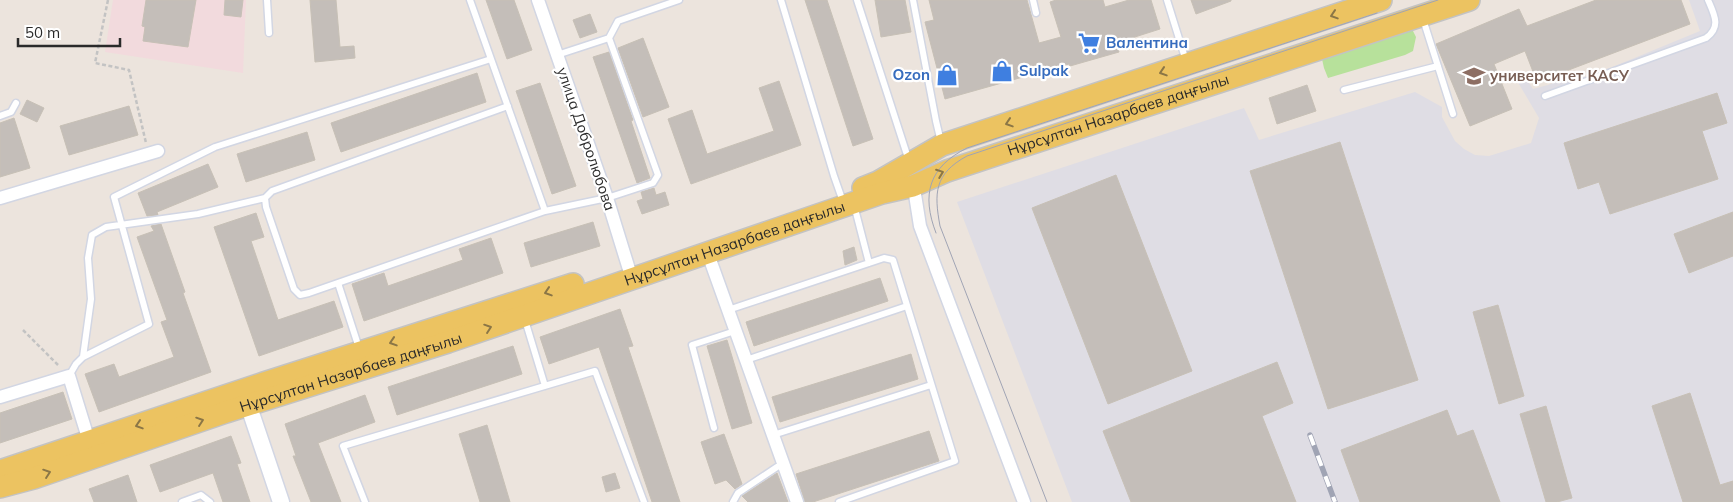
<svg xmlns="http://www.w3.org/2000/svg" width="1733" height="502" font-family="Mulish,sans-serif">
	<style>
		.industrial { fill: #dfdde4 }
		.medical { fill: #f2dadd }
		.green { fill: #b7e19b }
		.building { fill: #c4beb9; stroke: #c7c0b6 }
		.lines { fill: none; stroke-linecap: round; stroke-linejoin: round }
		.service-casing { stroke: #d2d6e3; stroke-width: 9 }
		.minor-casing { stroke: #d2d6e3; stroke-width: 15 }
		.tertiary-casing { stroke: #d2d6e3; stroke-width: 19 }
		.primary-casing { stroke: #c3c3c3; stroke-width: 24 }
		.path { stroke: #c3c3c3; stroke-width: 2.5; stroke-dasharray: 4 2.5; stroke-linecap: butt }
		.service { stroke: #fff; stroke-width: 6 }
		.minor { stroke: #fff; stroke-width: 12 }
		.tertiary { stroke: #fff; stroke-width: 16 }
		.primary { stroke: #ecc361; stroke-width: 21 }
		.tram { stroke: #a0a4b4; stroke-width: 1 }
		.rail-casing { stroke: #a0a4b4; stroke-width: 5.5 }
		.rail { stroke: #fff; stroke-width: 4; stroke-dasharray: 11; stroke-linecap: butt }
		.oneway { stroke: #8b7646 }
		.labels { text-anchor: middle; stroke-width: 4.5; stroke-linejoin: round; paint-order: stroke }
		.shop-label { font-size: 15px; font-weight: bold; fill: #366cbe; stroke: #fff; text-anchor: start }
		.education-label { font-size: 15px; font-weight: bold; fill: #785e54; stroke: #fff; text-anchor: start }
		.street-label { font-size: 15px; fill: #2a2a2a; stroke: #fff }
	</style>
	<rect width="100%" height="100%" fill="#ece4dd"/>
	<path class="industrial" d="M1689,0H1733V502H1072L957,202L1244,108L1259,140L1415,92L1442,107V117L1455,141L1464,149L1475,155L1489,156L1531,143L1539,118L1516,79L1525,77L1533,89L1548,85L1578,73L1581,80L1700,31Z"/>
	<path class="medical" d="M113,0H246L243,73L105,52Z"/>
	<path class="green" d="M1412,29L1416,37L1413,51L1405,55L1328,78L1324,68L1322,59Z"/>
	<path class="building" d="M146,0H196L188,47L143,41L145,27L142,26Z
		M225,0H243L241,17L224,15Z
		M310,0H336L340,47L354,46L355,58L315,62Z
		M486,0H514L532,50L507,59Z
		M805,0H827L873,139L853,146Z
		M875,0H905L911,32L881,37Z
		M929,0H1027L1039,43L1061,37L1050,2L1056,0H1103L1105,7L1129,0H1151L1160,29L1116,43L1119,52L1070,66L1069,64L945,99L925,22L934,20Z
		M1191,0H1231V1L1196,14Z
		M1596,0H1681L1690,24L1537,82L1525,51L1494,64L1512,109L1470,126L1436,44L1519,9L1527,26Z
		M590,14L597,32L580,38L573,20Z
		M643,38L669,107L643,117L618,48Z
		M609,52L633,120L631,121L650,178L637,183L593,57Z
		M477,73L486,102L341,152L331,123Z
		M779,81L801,145L691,184L668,119L692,110L707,154L774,131L759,88Z
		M540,83L576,186L552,194L516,91Z
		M1307,85L1316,111L1277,124L1269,98Z
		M1717,93L1727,123L1702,131L1718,179L1610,214L1599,182L1578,189L1564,143Z
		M27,100L44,108L37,122L20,114Z
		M129,106L138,135L69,155L60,126Z
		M14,118L30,168L0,177V123Z
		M307,132L315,160L246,182L237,154Z
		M1340,142L1418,380L1328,409L1250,171Z
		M208,164L218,187L157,212L158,215L147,216L138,193Z
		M1116,175L1192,371L1108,404L1032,208Z
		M654,188L656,195L665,192L669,205L642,214L637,201L643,199L641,192Z
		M1733,212V256L1689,273L1674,234Z
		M256,213L264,237L251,241L278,320L334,301L343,327L259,356L214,227Z
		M593,222L600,246L531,267L524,243Z
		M161,224L185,292L183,293L211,372L99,412L85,374L114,364L119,377L174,357L161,322L167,320L137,237L154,231L151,226Z
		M491,238L503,273L364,321L352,284L384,273L388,286L463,260L459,249Z
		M854,247L857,260L845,265L843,251Z
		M880,278L888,301L754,346L746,322Z
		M1498,305L1524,396L1499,404L1473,312Z
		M620,309L633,346L628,347L680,502H652L599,347L549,364L540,337Z
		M727,340L752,423L732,429L707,346Z
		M513,346L522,374L397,415L388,387Z
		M911,354L918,379L780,422L772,397Z
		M1277,362L1293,403L1262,416L1296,502H1131L1103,431Z
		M63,392L72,419L0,443V413Z
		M1690,393L1720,485L1733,481V502H1683L1652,406Z
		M365,395L375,422L318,443L341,502H311L293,456H296L285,424Z
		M1546,406L1572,498L1557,502H1546L1520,414Z
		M1447,410L1457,436L1473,430L1500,502H1360L1341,450Z
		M487,425L510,502H480L459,434Z
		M929,431L939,461L813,502H805L796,474Z
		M724,434L742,484L735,489L726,480L715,484L701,442Z
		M231,436L241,463L237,464L250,502H223L213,473L160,492L150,465Z
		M615,473L620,488L606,492L602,477Z
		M777,473L788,502H748L742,496Z
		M128,475L137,502H94L89,489Z"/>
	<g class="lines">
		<g class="service-casing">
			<path id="service" d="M267,0L269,33
				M470,0L545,211L607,198L653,183L658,175L609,38L618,21L679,0
				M781,0L834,176L841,196
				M857,0L909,161
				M913,0L936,121L941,142
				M1033,0L1036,13
				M1167,0L1186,61
				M1423,19L1453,114
				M557,55L609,38
				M1344,90L1438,66
				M1545,96L1706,38C1721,27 1715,16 1708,0
				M508,106L272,191L265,198L266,207L294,289L300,295L309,293L545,211
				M0,116L11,112L16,103
				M854,205L869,263
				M338,283L359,348
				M728,310L884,258L893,260L955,461L839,502
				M525,320L545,386
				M83,357L91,299L88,258L92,235L106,227L198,214L265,198
				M746,360L907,306
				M69,376L76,364L83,357L149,324L114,197L215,147L491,59
				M714,428L692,345L735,331
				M773,435L931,385
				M182,502L201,495L210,502
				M365,502L343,446L595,371L644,502
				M733,502L738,493L777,467"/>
		</g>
		<g class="minor-casing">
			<path id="minor" d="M538,0L607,198L632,279
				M913,182L920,226L1024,502
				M0,198L158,151
				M708,254L797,502
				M0,397L69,376L89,441"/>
		</g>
		<g class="tertiary-casing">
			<path id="tertiary" d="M245,395L281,502"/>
		</g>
		<g class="primary-casing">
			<g id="primary">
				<path d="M863,188L878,182L942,145L1381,0"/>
				<path d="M0,471L264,383L573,284"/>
				<path id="s1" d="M0,487L34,478L226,412L448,342L882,193L913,186L947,171L1469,0"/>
			</g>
		</g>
		<path class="path" d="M108,0L95,63L129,70L146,143
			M23,330L59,366"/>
		<use href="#service" class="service"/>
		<use href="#minor" class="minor"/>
		<use href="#tertiary" class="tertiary"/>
		<use href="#primary" class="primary"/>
		<path class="tram" d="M936,233C921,194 929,167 967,148L1377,13
			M1047,502L940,226C934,193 934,174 967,156L1438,0"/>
		<g class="rail-casing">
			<path id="rail" d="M1310,435L1335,502"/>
		</g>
		<use href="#rail" class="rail"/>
	</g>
	<defs><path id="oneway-chevron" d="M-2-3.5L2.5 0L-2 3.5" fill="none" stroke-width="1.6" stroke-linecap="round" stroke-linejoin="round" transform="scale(1.25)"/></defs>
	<g class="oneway">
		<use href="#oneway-chevron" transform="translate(1334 15) rotate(162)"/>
		<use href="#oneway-chevron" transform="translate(1163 72) rotate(162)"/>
		<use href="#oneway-chevron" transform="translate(1009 123) rotate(162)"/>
		<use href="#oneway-chevron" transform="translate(940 173) rotate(-21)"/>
		<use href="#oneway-chevron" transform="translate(548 292) rotate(162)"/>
		<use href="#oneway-chevron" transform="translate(488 328) rotate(-19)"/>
		<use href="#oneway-chevron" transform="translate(393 342) rotate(162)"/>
		<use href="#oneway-chevron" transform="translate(200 421) rotate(-19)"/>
		<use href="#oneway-chevron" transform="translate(139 425) rotate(162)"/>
		<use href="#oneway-chevron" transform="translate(47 473) rotate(-19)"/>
	</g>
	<defs>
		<g id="supermarket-bare" transform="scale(1.725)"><path d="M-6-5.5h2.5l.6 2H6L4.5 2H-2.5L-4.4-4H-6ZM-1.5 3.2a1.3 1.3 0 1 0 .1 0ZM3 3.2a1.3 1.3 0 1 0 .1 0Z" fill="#3f7fe0" stroke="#fff" stroke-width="2.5" paint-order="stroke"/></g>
		<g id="shop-bare" transform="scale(1.725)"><path d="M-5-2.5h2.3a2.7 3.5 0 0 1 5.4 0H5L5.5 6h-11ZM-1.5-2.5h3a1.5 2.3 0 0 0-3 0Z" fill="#3f7fe0" stroke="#fff" stroke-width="2.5" paint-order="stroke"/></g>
		<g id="university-bare" transform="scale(1.725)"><path d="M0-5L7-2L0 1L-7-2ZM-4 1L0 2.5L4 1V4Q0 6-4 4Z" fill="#8d6e63" stroke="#fff" stroke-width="2.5" paint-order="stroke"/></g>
	</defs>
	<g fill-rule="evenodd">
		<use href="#supermarket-bare" x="1089" y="43"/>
		<use href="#shop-bare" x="1002" y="71"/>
		<use href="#shop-bare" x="947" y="75"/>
		<use href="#university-bare" x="1474" y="76"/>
	</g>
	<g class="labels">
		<g class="shop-label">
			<text x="1106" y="48">Валентина</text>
			<text x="1019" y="76">Sulpak</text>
			<text x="930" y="80" text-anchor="end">Ozon</text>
		</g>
		<g class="education-label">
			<text x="1490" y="81">университет КАСУ</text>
		</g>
		<g class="street-label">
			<text dy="5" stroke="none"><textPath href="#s1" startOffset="1179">Нұрсұлтан Назарбаев даңғылы</textPath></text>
			<text transform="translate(586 139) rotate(71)" y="5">улица Добролюбова</text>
			<text dy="5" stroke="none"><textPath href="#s1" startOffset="774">Нұрсұлтан Назарбаев даңғылы</textPath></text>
			<text dy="5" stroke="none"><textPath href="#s1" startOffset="369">Нұрсұлтан Назарбаев даңғылы</textPath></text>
		</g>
	</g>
	<path d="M18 38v8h102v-8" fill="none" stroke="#2a2a2a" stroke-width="2.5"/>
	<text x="25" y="38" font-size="15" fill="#2a2a2a" stroke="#ffffff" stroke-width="4" paint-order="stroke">50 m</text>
</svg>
